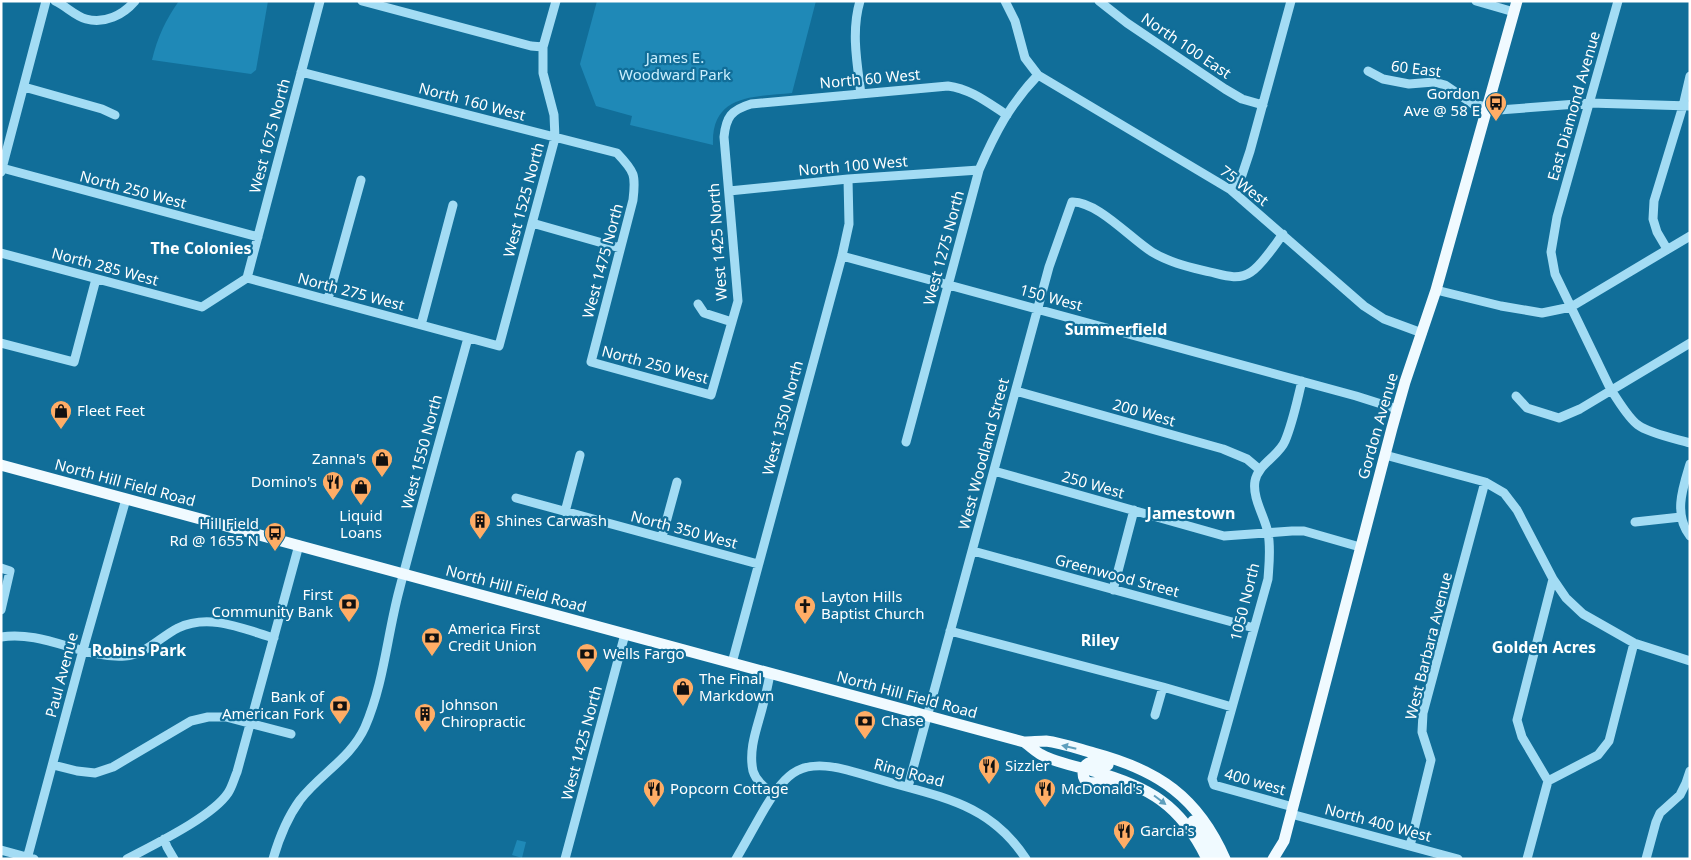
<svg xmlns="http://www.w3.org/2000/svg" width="1691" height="860" font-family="'Noto Sans',sans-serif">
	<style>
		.green { fill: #1f89b7 }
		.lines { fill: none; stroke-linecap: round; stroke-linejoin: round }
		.minor { stroke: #a3dcf4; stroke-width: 9 }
		.major { stroke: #f0faff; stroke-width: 11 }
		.oneway { fill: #5f9fbd }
		.labels { text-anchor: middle; stroke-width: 4.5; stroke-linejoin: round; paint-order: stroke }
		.street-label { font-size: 15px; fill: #fff; stroke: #116e99 }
		.park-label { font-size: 15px; fill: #cbeffe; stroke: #116e99 }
		.poi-label { font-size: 15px; fill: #fff; stroke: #116e99; text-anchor: start }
		.neighbourhood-label { font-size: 16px; font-weight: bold; fill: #fff; stroke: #116e99 }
	</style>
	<rect width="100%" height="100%" fill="#116e99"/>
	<path class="green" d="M179,1H268L256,70L251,74L152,60C157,38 166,19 179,1Z
		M597,1H816L792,93C754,97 711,94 713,145L630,125L632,116L596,106L580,64Z
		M517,840L526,842L522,858L512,855Z"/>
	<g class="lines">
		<path class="minor" d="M55,1C66,6 75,16 86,19C105,24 123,15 135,1
			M362,1L531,46L543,47
			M860,1C851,31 857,63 861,94
			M1005,1L1015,21L1025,58L1038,75L1231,190L1364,306L1384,319L1422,333
			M1099,1L1127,23L1225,89L1242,99L1263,105
			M1476,1L1514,12
			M1618,1L1557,217L1551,252L1555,274L1611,390C1618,400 1628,418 1638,425C1648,433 1676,439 1690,443
			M1368,71L1383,79L1409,84L1434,82L1445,85L1473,104L1499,110L1590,103L1690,106
			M301,72L617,153C635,172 636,175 633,200L591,362L711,395L738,301L724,137C726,117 731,110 751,104L948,86C971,89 988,103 1007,115
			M24,87L102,109L115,115
			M2,168L258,237
			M1,172L46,1
			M1231,190L1242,175L1250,151L1291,1
			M729,191L848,179L979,170
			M532,223L620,248
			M1667,249L1657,232L1653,219L1654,201L1683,106L1690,76
			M1,253L202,307L247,278L499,346L555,138L554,115L543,73V47L556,1
			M842,256L1356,396L1397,409
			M247,278L320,1
			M1436,290L1501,306L1542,313L1571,307L1690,236
			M328,299L361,180
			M698,304L704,313L732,322
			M421,325L453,205
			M1,343L74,362L96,279
			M1016,391L1223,449L1247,459L1260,470
			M1516,396L1527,408L1559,418L1580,409L1690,343
			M906,442L979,170C995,133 1010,104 1038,75
			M1385,455L1485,482L1504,493L1517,510L1553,579L1566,598L1583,614L1634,643L1690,661
			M1690,464C1683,487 1673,514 1690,536
			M994,471L1224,536L1292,531H1304L1360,547
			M516,498L758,564
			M565,512L580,455
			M1635,522L1681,517
			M662,537L677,482
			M973,551L1254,628
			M1,568L10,571L1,610
			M1113,590L1134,510
			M950,631L1163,687L1232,707
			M1,637C44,630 83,659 125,656C145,655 160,637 178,628C210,613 243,629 274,638
			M732,663L842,256L849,224L848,179
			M770,674C768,684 766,695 763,705C758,726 748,748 753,771C756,781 765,788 773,794
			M1155,715L1163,687
			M53,765L77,771L95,773L113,767L191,721L208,717H226L291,734
			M1548,781L1522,737L1517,720L1553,579
			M908,787L1049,267L1072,202C1097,201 1131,239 1152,252C1170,263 1190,267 1210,272C1223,275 1238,281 1251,272C1262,265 1274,246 1283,234
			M1293,807L1214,785L1212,779L1268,579C1269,564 1271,549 1268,533C1265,517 1252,498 1255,481C1258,464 1279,456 1285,441C1293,422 1297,401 1302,381
			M1291,814L1458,859
			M164,839L167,847L174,859
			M1410,846L1431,760L1422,732L1423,713L1485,482
			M1,850L34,859
			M27,859L85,643L126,499
			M127,859C153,845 212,817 228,793C232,787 234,779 237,772L299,545
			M273,859C279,838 287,818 300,800C320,774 351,758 365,727C384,683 387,636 399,591C421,506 445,422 468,338
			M565,859L625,634
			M736,859C746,842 755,825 765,808C787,771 802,758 847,770C866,775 884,781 903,786C955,800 995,811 1026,859
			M1527,859L1548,781L1598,755L1609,741L1634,643
			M1646,859L1656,822L1660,813L1680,795L1686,783L1690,771"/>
		<path class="major" d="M1,465L1024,742C1031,742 1039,741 1046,741C1062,743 1079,749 1094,753C1158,770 1198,797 1225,859
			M1024,742C1030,746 1036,752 1042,755C1054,762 1079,767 1093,771C1148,786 1181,805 1207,859
			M1108,765C1098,762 1089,758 1083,769C1081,793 1104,778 1115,779
			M1193,821L1204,837L1216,859
			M1273,859L1284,841L1392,428L1405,382L1436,290L1517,1"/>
	</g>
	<defs><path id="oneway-solid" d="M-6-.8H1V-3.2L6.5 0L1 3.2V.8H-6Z" transform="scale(1.25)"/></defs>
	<g class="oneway">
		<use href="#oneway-solid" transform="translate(1069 747) rotate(-167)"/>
		<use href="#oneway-solid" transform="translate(1160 800) rotate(37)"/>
	</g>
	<defs>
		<g id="bus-pin" transform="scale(1.125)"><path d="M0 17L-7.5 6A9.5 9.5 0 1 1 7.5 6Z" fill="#ffad66" stroke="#116e99"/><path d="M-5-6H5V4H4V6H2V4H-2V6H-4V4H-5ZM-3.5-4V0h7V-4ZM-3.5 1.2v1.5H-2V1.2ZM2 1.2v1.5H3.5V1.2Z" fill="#111"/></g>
		<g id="shop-pin" transform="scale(1.125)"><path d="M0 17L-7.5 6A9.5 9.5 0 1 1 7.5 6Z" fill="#ffad66" stroke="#116e99"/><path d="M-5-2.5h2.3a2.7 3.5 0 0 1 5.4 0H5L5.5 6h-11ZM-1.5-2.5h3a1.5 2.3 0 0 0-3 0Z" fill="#111"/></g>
		<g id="restaurant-pin" transform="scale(1.125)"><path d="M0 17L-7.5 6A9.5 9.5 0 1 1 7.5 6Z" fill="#ffad66" stroke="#116e99"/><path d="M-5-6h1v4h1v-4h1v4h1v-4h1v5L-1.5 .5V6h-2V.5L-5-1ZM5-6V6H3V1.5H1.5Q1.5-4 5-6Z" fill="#111"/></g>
		<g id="building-pin" transform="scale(1.125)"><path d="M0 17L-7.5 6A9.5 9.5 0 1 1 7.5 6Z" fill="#ffad66" stroke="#116e99"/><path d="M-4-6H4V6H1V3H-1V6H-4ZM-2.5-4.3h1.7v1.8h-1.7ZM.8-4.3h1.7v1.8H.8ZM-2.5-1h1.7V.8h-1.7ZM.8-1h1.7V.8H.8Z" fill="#111"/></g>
		<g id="bank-pin" transform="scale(1.125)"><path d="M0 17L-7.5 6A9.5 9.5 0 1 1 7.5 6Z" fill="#ffad66" stroke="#116e99"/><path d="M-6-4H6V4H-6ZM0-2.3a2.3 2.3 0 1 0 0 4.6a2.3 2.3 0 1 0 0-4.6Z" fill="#111"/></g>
		<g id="church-pin" transform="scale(1.125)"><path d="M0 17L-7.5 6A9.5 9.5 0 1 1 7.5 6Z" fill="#ffad66" stroke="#116e99"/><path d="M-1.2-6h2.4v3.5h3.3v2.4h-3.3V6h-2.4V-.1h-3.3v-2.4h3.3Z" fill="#111"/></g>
	</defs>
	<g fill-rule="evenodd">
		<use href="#bus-pin" x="1496" y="103"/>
		<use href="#shop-pin" x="61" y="411"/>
		<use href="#shop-pin" x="382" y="459"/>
		<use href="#restaurant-pin" x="333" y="482"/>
		<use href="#shop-pin" x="361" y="487"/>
		<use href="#building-pin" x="480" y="521"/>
		<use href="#bus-pin" x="275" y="533"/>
		<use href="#bank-pin" x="349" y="604"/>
		<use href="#church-pin" x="805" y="606"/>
		<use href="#bank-pin" x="432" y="638"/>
		<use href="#bank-pin" x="587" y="654"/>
		<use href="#shop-pin" x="683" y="688"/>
		<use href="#bank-pin" x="340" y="706"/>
		<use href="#building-pin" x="425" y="714"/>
		<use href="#bank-pin" x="865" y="721"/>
		<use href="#restaurant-pin" x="989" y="766"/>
		<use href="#restaurant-pin" x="654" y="789"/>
		<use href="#restaurant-pin" x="1045" y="789"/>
		<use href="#restaurant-pin" x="1124" y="831"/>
	</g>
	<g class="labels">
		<g class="street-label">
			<text transform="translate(1186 46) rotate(34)" y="5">North 100 East</text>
			<text transform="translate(1416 69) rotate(7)" y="5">60 East</text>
			<text transform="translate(870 79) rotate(-5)" y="5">North 60 West</text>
			<text transform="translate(472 102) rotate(15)" y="5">North 160 West</text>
			<text transform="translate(1574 106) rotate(-74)" y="5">East Diamond Avenue</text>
			<text transform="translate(270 136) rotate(-75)" y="5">West 1675 North</text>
			<text transform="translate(853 166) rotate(-5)" y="5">North 100 West</text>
			<text transform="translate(1244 186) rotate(37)" y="5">75 West</text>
			<text transform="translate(133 190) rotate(15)" y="5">North 250 West</text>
			<text transform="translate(524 200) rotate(-75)" y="5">West 1525 North</text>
			<text transform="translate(718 242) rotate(-94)" y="5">West 1425 North</text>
			<text transform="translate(944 248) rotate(-75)" y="5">West 1275 North</text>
			<text transform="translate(603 261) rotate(-75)" y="5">West 1475 North</text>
			<text transform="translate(105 267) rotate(15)" y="5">North 285 West</text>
			<text transform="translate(351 292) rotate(15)" y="5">North 275 West</text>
			<text transform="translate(1051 298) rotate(15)" y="5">150 West</text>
			<text transform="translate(655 365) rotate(15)" y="5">North 250 West</text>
			<text transform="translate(1144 413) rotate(16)" y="5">200 West</text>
			<text transform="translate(783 418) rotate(-75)" y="5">West 1350 North</text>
			<text transform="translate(1378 426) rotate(-74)" y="5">Gordon Avenue</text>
			<text transform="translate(422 452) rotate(-75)" y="5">West 1550 North</text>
			<text transform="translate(984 454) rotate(-75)" y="5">West Woodland Street</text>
			<text transform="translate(125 483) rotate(15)" y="5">North Hill Field Road</text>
			<text transform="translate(1093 485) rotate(16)" y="5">250 West</text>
			<text transform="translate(684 530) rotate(15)" y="5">North 350 West</text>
			<text transform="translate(1117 576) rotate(15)" y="5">Greenwood Street</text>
			<text transform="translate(516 589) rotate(15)" y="5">North Hill Field Road</text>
			<text transform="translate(1245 602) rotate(-76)" y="5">1050 North</text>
			<text transform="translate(1429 646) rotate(-76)" y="5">West Barbara Avenue</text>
			<text transform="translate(62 675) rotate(-75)" y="5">Paul Avenue</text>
			<text transform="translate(907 695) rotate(15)" y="5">North Hill Field Road</text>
			<text transform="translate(582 743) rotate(-75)" y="5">West 1425 North</text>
			<text transform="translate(909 773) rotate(15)" y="5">Ring Road</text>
			<text transform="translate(1255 782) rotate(16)" y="5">400 west</text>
			<text transform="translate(1378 823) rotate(15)" y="5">North 400 West</text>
		</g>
		<g class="park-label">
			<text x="675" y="63">James E.<tspan x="675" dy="17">Woodward Park</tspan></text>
		</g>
		<g class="poi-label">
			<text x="1480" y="99" text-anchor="end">Gordon<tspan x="1480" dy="17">Ave @ 58 E</tspan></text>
			<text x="77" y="416">Fleet Feet</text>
			<text x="366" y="464" text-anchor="end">Zanna's</text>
			<text x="317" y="487" text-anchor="end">Domino's</text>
			<text x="361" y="521" text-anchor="middle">Liquid<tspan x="361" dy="17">Loans</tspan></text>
			<text x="496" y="526">Shines Carwash</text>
			<text x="259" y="529" text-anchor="end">Hill Field<tspan x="259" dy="17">Rd @ 1655 N</tspan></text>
			<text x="333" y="600" text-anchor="end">First<tspan x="333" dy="17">Community Bank</tspan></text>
			<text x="821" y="602">Layton Hills<tspan x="821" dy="17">Baptist Church</tspan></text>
			<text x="448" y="634">America First<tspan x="448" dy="17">Credit Union</tspan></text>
			<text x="603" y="659">Wells Fargo</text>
			<text x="699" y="684">The Final<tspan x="699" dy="17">Markdown</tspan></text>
			<text x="324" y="702" text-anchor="end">Bank of<tspan x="324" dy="17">American Fork</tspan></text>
			<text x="441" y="710">Johnson<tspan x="441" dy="17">Chiropractic</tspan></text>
			<text x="881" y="726">Chase</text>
			<text x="1005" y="771">Sizzler</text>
			<text x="670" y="794">Popcorn Cottage</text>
			<text x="1061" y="794">McDonald's</text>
			<text x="1140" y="836">Garcia's</text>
		</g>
		<g class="neighbourhood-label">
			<text x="201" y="254">The Colonies</text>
			<text x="1116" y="335">Summerfield</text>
			<text x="1191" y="519">Jamestown</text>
			<text x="1100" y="646">Riley</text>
			<text x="1544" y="653">Golden Acres</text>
			<text x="139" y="656">Robins Park</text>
		</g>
	</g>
	<rect width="1691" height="860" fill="none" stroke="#ffffff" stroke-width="5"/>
</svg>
